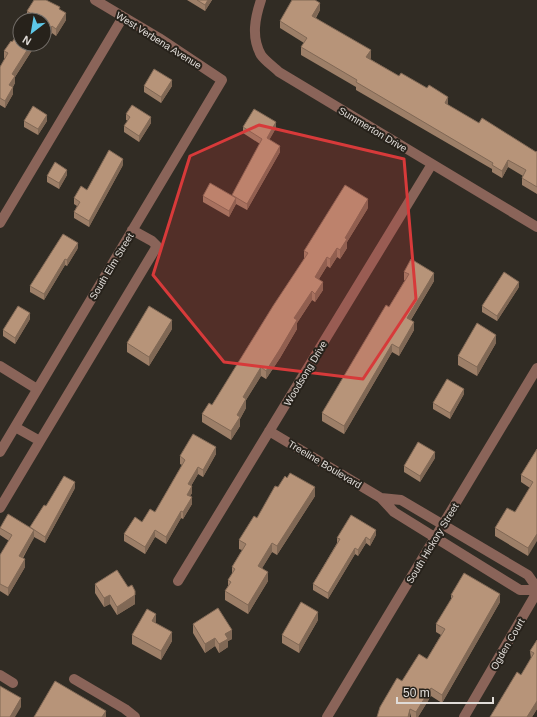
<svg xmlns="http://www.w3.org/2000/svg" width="537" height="717" font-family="Helvetica,sans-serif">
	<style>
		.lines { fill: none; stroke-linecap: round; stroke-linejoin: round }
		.minor { stroke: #8a6459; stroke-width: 10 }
		.wall { fill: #9d7f68 }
		.shaded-wall { fill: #806855 }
		.building { fill: #b79479; stroke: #806855 }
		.marked { fill: #d73a3a; fill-opacity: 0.2; stroke: #d73a3a; stroke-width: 3; stroke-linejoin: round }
		.labels { text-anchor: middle; stroke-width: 4; stroke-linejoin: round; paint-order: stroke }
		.street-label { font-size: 10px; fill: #e0dcd8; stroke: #27221b }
	</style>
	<rect width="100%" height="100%" fill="#312c24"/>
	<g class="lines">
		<path class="minor" d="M261,0C255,18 251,37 261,55C265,61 274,67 279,72L537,227
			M0,223L123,17
			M0,366L37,389
			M15,427L40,441L157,246L152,241L132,230
			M269,431L381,498
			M0,452L222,80L159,38L95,0
			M0,508L40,441
			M178,581L432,164
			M537,588L528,575L401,500L381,498L394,512L520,590H537
			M0,675L13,683
			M74,679L125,709L135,717
			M327,717L537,368
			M464,717L537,592"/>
	</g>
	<path class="wall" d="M187,0H212L205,11Z
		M60,10L66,20L56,36L52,33L50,36L44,33V20H30L27,18V11Z
		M320,10L316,18L371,58L370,59L399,76L448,104V105L479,123L536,152L537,151V194L522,185V178L523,176L508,167L502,178L492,172V169L356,90V87L301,55V47L304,43L280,28V21Z
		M12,42L20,44H36L15,77V83L13,87V94L5,108L0,105V67L5,58H4V51Z
		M144,86H172L161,103L144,92Z
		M126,114L151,123L139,142L124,132V126L128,121L126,120Z
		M24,121H47L38,135L24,127Z
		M243,127L276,128L269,140L280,152L247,210L236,204L229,217L203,202V196H232L260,144L243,133Z
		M123,165L89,227L74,218V212L77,206L74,204V198L87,190Z
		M67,175L59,189L47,182V176Z
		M368,208L347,242V248L340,259L337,257L330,268L327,266L319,279L323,290L315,302L312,300L297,323V329L280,358L266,379L261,376L246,400V408L240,419V426L231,440L202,422V414L212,405L304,259V251Z
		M78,248L67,266L65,265L44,300L30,292V286Z
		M404,272L434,281L411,320L414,330L399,356L392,352L344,434L322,421V413L389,307L405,280H404Z
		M519,287L497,321L482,312V306Z
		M30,319L15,344L3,336V330Z
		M172,329L149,366L127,352V343Z
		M496,343L477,376L458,365V356Z
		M464,394L450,419L433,409V403Z
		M537,449L528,556L495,536V528L515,512L530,488L521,482V475Z
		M216,454L203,477L198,474L191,486L192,493L190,496L192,504L183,519L181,518L166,544L155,537L145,554L124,541V534L142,522L155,512L182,465L180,464V456Z
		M435,458L420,482L404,472V466Z
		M278,487L315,496L277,555L272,552L262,568L268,581L248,614L225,600V591L228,586V580L232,574V567L242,550L239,549V540L257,518Z
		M75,488L45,543L34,537L23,558L25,567L8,596L0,591V555L9,541L0,535V527H30L46,506Z
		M376,535L370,546L366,543L358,556L355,554L328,599L313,590V584L337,543V538Z
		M95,584L135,604L117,615L110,604L104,607L95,593Z
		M451,595L500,602L442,703L431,696L418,717H411L402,681L427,659L441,635L436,632V624L451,600Z
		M318,620L299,653L282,643V635Z
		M155,623L172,641L161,660L132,644V635Z
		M193,624L232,639L228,641V647L219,653L215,646L205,653L193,633Z
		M537,640V709L532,717L521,675L531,659L530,651Z"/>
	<path class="shaded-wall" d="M208,0H212L205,11V5Z
		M320,3V10L312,23V16Z
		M66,13V20L56,36V29Z
		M52,26V33L50,36V29Z
		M31,44H36L15,77V83L9,92V85L12,74Z
		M371,50V58L366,65V57Z
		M172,80V86L161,103V97Z
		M13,87V94L5,108V101Z
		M448,97V104L445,110V103Z
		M47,115V121L38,135V129Z
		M151,117V123L139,142V136Z
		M276,122V128L267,144V138Z
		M280,146V152L247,210V204Z
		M123,159V165L89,227V221Z
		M508,160V167L502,178V171Z
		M67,170V175L59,189V183Z
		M236,198V204L229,217V211Z
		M368,199V208L347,242V248L340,259V250L345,238Z
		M78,243V248L67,266V260Z
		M337,248V257L330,268V259Z
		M327,257V266L315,285V277Z
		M65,259V265L44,300V294Z
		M434,273V281L407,326V318Z
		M323,282V290L315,302V294Z
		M519,282V287L497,321V316Z
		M312,291V300L297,323V329L280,358L266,379V371L294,318Z
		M30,313V319L15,344V338Z
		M172,320V329L149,366V357Z
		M414,322V330L399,356V348Z
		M496,335V343L477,376V367Z
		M392,344V352L344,434V426Z
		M261,367V376L246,400V408L240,419V426L231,440V431L243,397Z
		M464,389V394L450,419V413Z
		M216,447V454L203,477V470Z
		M435,452V458L420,482V476Z
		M198,467V474L188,491V484Z
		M75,482V488L45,543V537Z
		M192,486V493L187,502V495Z
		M315,487V496L277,555V546Z
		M192,497V504L183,519V512Z
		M181,511V518L166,544V537Z
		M34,530V538L19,563V556Z
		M155,530V537L145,554V547Z
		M376,530V535L370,546V540Z
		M537,534V541L528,556V548Z
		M366,537V543L358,556V550Z
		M272,543V552L258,575V566Z
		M355,548V554L328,599V593Z
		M25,559V567L8,596V588Z
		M268,572V581L248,614V605Z
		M500,594V602L442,703V695Z
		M110,595V604L104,607V598Z
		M135,595V604L117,615V607Z
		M318,612V620L299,653V645Z
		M156,614V622L152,629V621Z
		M232,630V639L228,641V647L219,653V644L225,634Z
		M172,632V641L161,660V651Z
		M215,638V646L205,653V644Z
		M431,688V696L418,717H416V712Z
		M21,698V707L15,717H10Z
		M537,701V709L532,717H527Z
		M410,709V717H408Z
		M106,711V717H102Z"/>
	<path class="building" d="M34,0H46L60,7L59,9L66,13L56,29L52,26L50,29L44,26V20H30L33,15L27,11Z
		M197,0H208L205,5Z
		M292,0H315L320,3L312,16L371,50L366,57L399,76L401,73L427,88L429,85L448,97L445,103L479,123L482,118L536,152L537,151V187L522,178L526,170L508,160L502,171L492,165L493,163L356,82L357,80L301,47L307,38L280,21Z
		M20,31V44H31L12,74L15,76L9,85L13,87L5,101L0,98V67L8,53L4,51L11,41L12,42Z
		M154,69L172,80L161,97L144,86Z
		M132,105L151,117L139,136L124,126L130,117L126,114Z
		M33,106L47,115L38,129L24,121Z
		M254,109L276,122L267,138L280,146L247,204L232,195L262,139L243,127Z
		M109,150L123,159L89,221L74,212L80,202L74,198L81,186L87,190Z
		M55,162L67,170L59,183L47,176Z
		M210,183L236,198L229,211L203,196Z
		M345,185L368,199L345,238L347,239L340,250L337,248L330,259L327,257L315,277L323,282L315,294L312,291L294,318L297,320L280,349L266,371L261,367L243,397L246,399L237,415L240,417L231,431L202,414L209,403L212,405L273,306L308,253L304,251Z
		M63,234L78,243L67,260L65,259L44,294L30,286Z
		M411,259L434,273L407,318L414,322L399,348L392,344L344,426L322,413L386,305L389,307L409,274L404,272Z
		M504,272L519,282L497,316L482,306Z
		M18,306L30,313L15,338L3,330Z
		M149,306L172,320L149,357L127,343Z
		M477,323L496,335L477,367L458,356Z
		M447,379L464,389L450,413L433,403Z
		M193,434L216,447L203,470L198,467L188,484L192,486L187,495L192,497L183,512L181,511L166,537L155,530L145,547L124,534L135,517L142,522L150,509L155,512L185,460L180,456Z
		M418,442L435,452L420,476L404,466Z
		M537,449V534L528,548L495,528L507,508L515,512L533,482L521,475Z
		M290,473L315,487L277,546L272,543L258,566L268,572L248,605L225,591L231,582L228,580L235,569L232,567L246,544L239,540L254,516L257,518L275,486L278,487L285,476L287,478Z
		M64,476L75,482L45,537L30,527L44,505L46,506Z
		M8,514L34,530L19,556L25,559L8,588L0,584V555L12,535L0,528Z
		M351,515L376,530L370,540L366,537L358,550L355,548L328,593L313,584L340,539L337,538Z
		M117,570L128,587L132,585L135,591V595L117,607L110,595L104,598L95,584Z
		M464,573L500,594L442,695L431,688L416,712L410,709L408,717H377L380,707L397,678L402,681L419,654L427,659L445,629L436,624L453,596L451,595Z
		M301,602L318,612L299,645L282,635Z
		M218,608L232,630L225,634L228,639L219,644L215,638L205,644L193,624Z
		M147,609L156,614L152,621L172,632L161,651L132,635Z
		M537,640V701L527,717H490L517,672L521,675L534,653L530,651Z
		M55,681L106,711L102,717H34Z
		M0,686L21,698L10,717H0Z"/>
	<path class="marked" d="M259,125L404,159L416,299L363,379L224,362L153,275L190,156Z"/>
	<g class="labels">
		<g class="street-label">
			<text transform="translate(159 40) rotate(32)" y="4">West Verbena Avenue</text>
			<text transform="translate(373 129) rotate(31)" y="4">Summerton Drive</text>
			<text transform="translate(111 266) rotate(-59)" y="4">South Elm Street</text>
			<text transform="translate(305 373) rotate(-59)" y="4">Woodsong Drive</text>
			<text transform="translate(325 464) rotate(31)" y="4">Treeline Boulevard</text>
			<text transform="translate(432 543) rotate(-59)" y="4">South Hickory Street</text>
			<text transform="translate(507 644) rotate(-60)" y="4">Ogden Court</text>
		</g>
	</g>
	<g transform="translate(32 32) rotate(211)"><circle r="19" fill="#27221b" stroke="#716c67"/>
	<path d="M0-3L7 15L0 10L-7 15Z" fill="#5dc7e8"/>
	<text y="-6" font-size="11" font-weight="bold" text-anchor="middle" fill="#e0dcd8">N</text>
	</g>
	<path d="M397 697v6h96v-6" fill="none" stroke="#e0dcd8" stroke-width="2"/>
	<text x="403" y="697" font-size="12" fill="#e0dcd8" stroke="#27221b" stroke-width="3" paint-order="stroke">50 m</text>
</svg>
